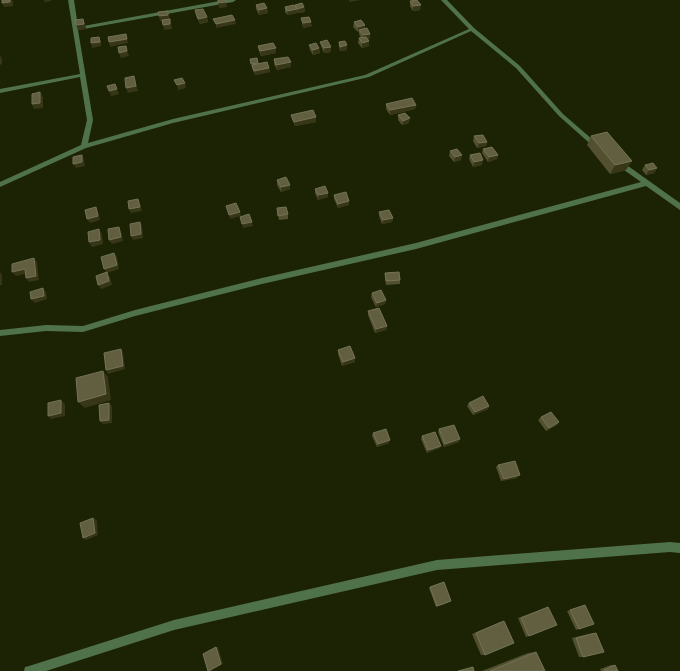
<svg xmlns="http://www.w3.org/2000/svg" width="680" height="671" font-family="'Source Serif 4',serif">
	<style>
		.lines { fill: none; stroke-linecap: round; stroke-linejoin: round }
		.street { fill: #50724b; fill-rule: evenodd }
		.wall { fill: #535030 }
		.shaded-wall { fill: #373718 }
		.building { fill: #615f40; stroke: #747356 }
	</style>
	<rect width="100%" height="100%" fill="#1c2305"/>
	<g class="lines">
		<path class="street" d="M68,0H74L78,27L225,0H236L233,2L78,30L93,120L88,143L173,119L365,75L469,29L441,0H447L474,28L520,66L563,114L600,146L597,148H595L559,116L516,68L471,31L369,77L173,123L86,148L0,187V182L81,145L87,120L80,77L0,93V89L80,74Z
			M617,161H621L680,203V210L646,186L416,249L262,284L135,316L83,332L46,331L0,336V330L46,325L83,326L135,310L262,278L416,243L641,182L617,165Z
			M670,542L680,543V553L670,552L437,570L174,630L46,671H24L25,667L29,666L174,620L437,560Z"/>
	</g>
	<path class="wall" d="M410,1L420,10L413,11L410,6Z
		M256,5L267,8L268,13L259,15L256,9Z
		M295,5L304,7L305,12L298,13L297,12V13L288,15L285,12V7H295Z
		M195,10L207,17L208,22L200,24L196,15Z
		M301,18L312,26L303,28Z
		M354,22L365,29L370,34V39H368L369,46L362,48L358,43L359,38H361L359,34V31L358,32L353,27Z
		M320,42L331,47V52L324,53L321,46Z
		M339,42L347,50L340,51L339,47Z
		M309,45L319,48L320,53L313,55L310,50Z
		M258,46L276,53L261,56L259,51Z
		M250,59L259,64L269,68L270,72L255,75L252,68Z
		M274,59L291,67L277,70L274,64Z
		M386,104L416,105L415,109L390,115L386,109Z
		M291,115L316,117V122L295,126L292,119Z
		M398,115L409,123L402,125L398,120Z
		M474,136L487,142L486,146L477,148L473,141Z
		M591,136L626,170L610,174L587,145Z
		M483,149L498,155L497,159L488,162L482,153Z
		M450,151L461,160L454,162L449,156Z
		M470,155L482,165L473,167L469,159Z
		M645,165L657,168L654,173L646,175L642,170Z
		M277,180L290,185V189L281,192L277,185Z
		M315,189L328,193V197L318,200L315,193Z
		M334,195L349,201V205L338,208L334,199Z
		M277,208L288,214V219L279,220Z
		M379,212L393,218L392,222L382,224L379,216Z
		M385,273L400,280V284L386,285L385,277Z
		M372,293L386,300L385,304L376,307L371,297Z
		M368,311L387,326L386,330L375,333L368,315Z
		M338,350L355,358V362L342,366L338,354Z
		M469,403L489,406L488,409L473,415L467,406Z
		M541,417L559,422L557,425L546,431L538,420Z
		M439,429L459,442L444,447L438,432Z
		M373,433L389,443L377,447L372,436Z
		M422,436L441,446L439,448L427,453L421,439Z
		M498,465L517,478L501,481L496,467Z
		M430,587L451,601L436,607L429,588Z
		M585,605L579,629L576,630L567,611Z
		M548,607L529,636L526,637L518,618Z
		M504,621L485,655H481L472,634L500,622Z
		M593,633H596L583,657H579L572,638Z
		M536,652L545,671H482L528,653Z
		M611,665H615L618,671H601L600,669Z"/>
	<path class="shaded-wall" d="M10,0H12L13,2V6L4,7L2,3Z
		M44,0H51V1L45,2Z
		M349,0H361L349,2Z
		M226,2L227,7L219,8L218,3Z
		M421,5L420,10L413,11V6Z
		M304,7L305,12L298,13L297,9Z
		M267,8L268,13L259,15V10Z
		M297,9V13L288,15L287,11Z
		M168,11L170,20L160,21L159,16Z
		M207,17L208,22L200,24L198,19Z
		M83,19L85,23L86,29L78,30L76,25Z
		M170,19L171,23L172,29L164,30L163,25Z
		M235,20L236,24L216,28V24Z
		M311,22L312,26L303,28V23Z
		M365,25V29L359,30V31L358,32V27Z
		M126,34L128,43L110,47L109,42Z
		M370,34V39L363,40V35Z
		M99,37L101,42V46L92,48L91,43Z
		M369,41V46L362,48V43Z
		M347,45V50L340,51V47Z
		M126,46L129,56L121,58L119,53Z
		M331,47V52L324,53V48Z
		M276,48V53L261,56L260,51Z
		M319,48L320,53L313,55V50Z
		M0,55L2,59V64L0,65Z
		M291,62V67L277,70L276,65Z
		M258,63L259,67L252,65V68L251,64Z
		M269,68L270,72L255,75L254,71Z
		M134,76L138,91L128,93L126,88Z
		M185,83L186,88L178,90L177,85Z
		M115,84L119,94L111,96L109,91Z
		M40,92L43,97V108L34,109L32,104Z
		M416,105L415,109L390,115V110Z
		M316,117V122L295,126L294,122Z
		M410,118L409,123L402,125L403,121Z
		M487,142L486,146L477,148L479,143Z
		M82,155L84,160L85,166L76,168L73,164Z
		M462,155L461,160L454,162L455,157Z
		M498,155L497,159L488,162L489,157Z
		M483,160L482,165L473,167L474,162Z
		M632,161L626,170L610,174L615,165Z
		M657,168L654,173L646,175L649,170Z
		M290,185V189L281,192V187Z
		M328,193V197L318,200V195Z
		M138,199L140,204L142,211L131,213L129,209Z
		M349,201V205L338,208V204Z
		M96,207L98,212L100,220L90,223L87,219Z
		M240,212L241,216L230,219L229,215Z
		M393,218L392,222L382,224L383,220Z
		M140,222L142,226L143,238L133,240L131,236Z
		M252,222L253,226L243,228L242,224Z
		M119,227L121,231L123,241L112,244L109,240Z
		M99,229L102,234L103,244L92,247L89,242Z
		M114,253L117,257L119,269L107,273L110,277L112,285L101,289L98,285L107,273L104,269Z
		M34,258L37,262L39,280L29,282L26,278Z
		M25,269L29,273L16,276L12,272Z
		M0,272L2,275V285H0Z
		M43,288L46,292L47,299L35,303L31,299Z
		M386,300L385,304L376,307L377,303Z
		M387,326L386,330L375,333L376,329Z
		M121,349L123,352L125,369L108,374L106,370Z
		M355,358V362L342,366L343,362Z
		M103,371L108,377L111,400L85,408L78,402Z
		M61,400L65,404V416L51,419L48,416Z
		M109,403L112,406V423L103,424L100,421Z
		M489,406L488,409L473,415L475,412Z
		M559,422L557,425L546,431L549,428Z
		M460,439L459,442L444,447L445,444Z
		M390,440L389,443L377,447L378,444Z
		M441,446L439,448L427,453L428,450Z
		M520,475L517,478L501,481L504,479Z
		M93,518L97,520L98,535L86,540L83,538Z
		M216,647H218L223,664L211,671H209Z"/>
	<path class="building" d="M2,0H10V2L2,3Z
		M218,0H226V2L218,3Z
		M417,0L421,5L413,6L410,1Z
		M264,3L267,8L259,10L256,5Z
		M302,3L304,7L297,9L295,5Z
		M294,5L297,9L287,11L285,7Z
		M203,9L207,17L198,19L195,10Z
		M168,11V15L159,16L158,12Z
		M232,15L235,20L216,24L213,19Z
		M309,17L311,22L303,23L301,18Z
		M83,19L84,24L76,25L75,20Z
		M170,19V24L163,25L162,20Z
		M361,20L365,25L358,27L354,22Z
		M367,28L370,34L363,35L359,30Z
		M126,34L127,39L109,42L108,37Z
		M99,37L100,42L91,43V38Z
		M366,37L369,41L362,43L359,38Z
		M327,40L331,47L324,48L320,42Z
		M345,41L347,45L340,47L339,42Z
		M273,43L276,48L260,51L258,46Z
		M316,43L319,48L313,50L309,45Z
		M126,46L127,51L119,53L118,47Z
		M288,57L291,62L276,65L274,59Z
		M257,58L258,63L251,64L250,59Z
		M267,62L269,68L254,71L252,65Z
		M134,76L136,86L126,88L125,78Z
		M182,78L185,83L177,85L174,80Z
		M115,84L117,89L109,91L107,86Z
		M40,92V103L32,104V94Z
		M412,98L416,105L390,110L386,104Z
		M313,110L316,117L294,122L291,115Z
		M405,113L410,118L403,121L398,115Z
		M607,132L632,161L615,165L591,136Z
		M483,135L487,142L479,143L474,136Z
		M492,147L498,155L489,157L483,149Z
		M457,149L462,155L455,157L450,151Z
		M480,153L483,160L474,162L470,155Z
		M82,155V162L73,164V157Z
		M653,163L657,168L649,170L645,165Z
		M286,177L290,185L281,187L277,180Z
		M325,186L328,193L318,195L315,189Z
		M346,192L349,201L338,204L334,195Z
		M138,199L140,207L129,209L128,201Z
		M236,203L240,212L229,215L226,206Z
		M96,207L98,216L87,219L85,210Z
		M286,207L288,214L278,216L277,208Z
		M389,210L393,218L383,220L379,212Z
		M249,214L252,222L242,224L240,217Z
		M140,222L141,234L131,236L130,224Z
		M119,227L121,237L109,240L108,229Z
		M99,229L100,240L89,242L88,232Z
		M114,253L117,265L104,269L101,257Z
		M34,258L36,276L26,278L25,269L12,272V264Z
		M107,272L109,281L98,285L96,276Z
		M399,272L400,280L386,281L385,273Z
		M43,288L44,296L31,299L30,292Z
		M381,290L386,300L377,303L372,293Z
		M379,308L387,326L376,329L368,311Z
		M350,346L355,358L343,362L338,350Z
		M121,349L123,366L106,370L104,353Z
		M103,371L106,394L78,402L76,378Z
		M483,396L489,406L475,412L469,403Z
		M61,400V413L48,416V403Z
		M109,403V420L100,421L99,405Z
		M551,412L559,422L549,428L541,417Z
		M454,425L460,439L445,444L439,429Z
		M386,429L390,440L378,444L373,433Z
		M435,432L441,446L428,450L422,436Z
		M515,461L520,475L504,479L498,465Z
		M93,518L95,533L83,538L80,523Z
		M444,582L451,601L437,606L430,587Z
		M585,605L594,624L579,629L570,610Z
		M548,607L557,625L529,636L521,618Z
		M504,621L514,643L485,655L476,633Z
		M596,633L604,652L583,657L576,638Z
		M216,647L221,664L208,671L203,654Z
		M536,652L545,671H490Z
		M615,665L618,671H605L604,670Z
		M473,667L474,671H458Z"/>
</svg>
